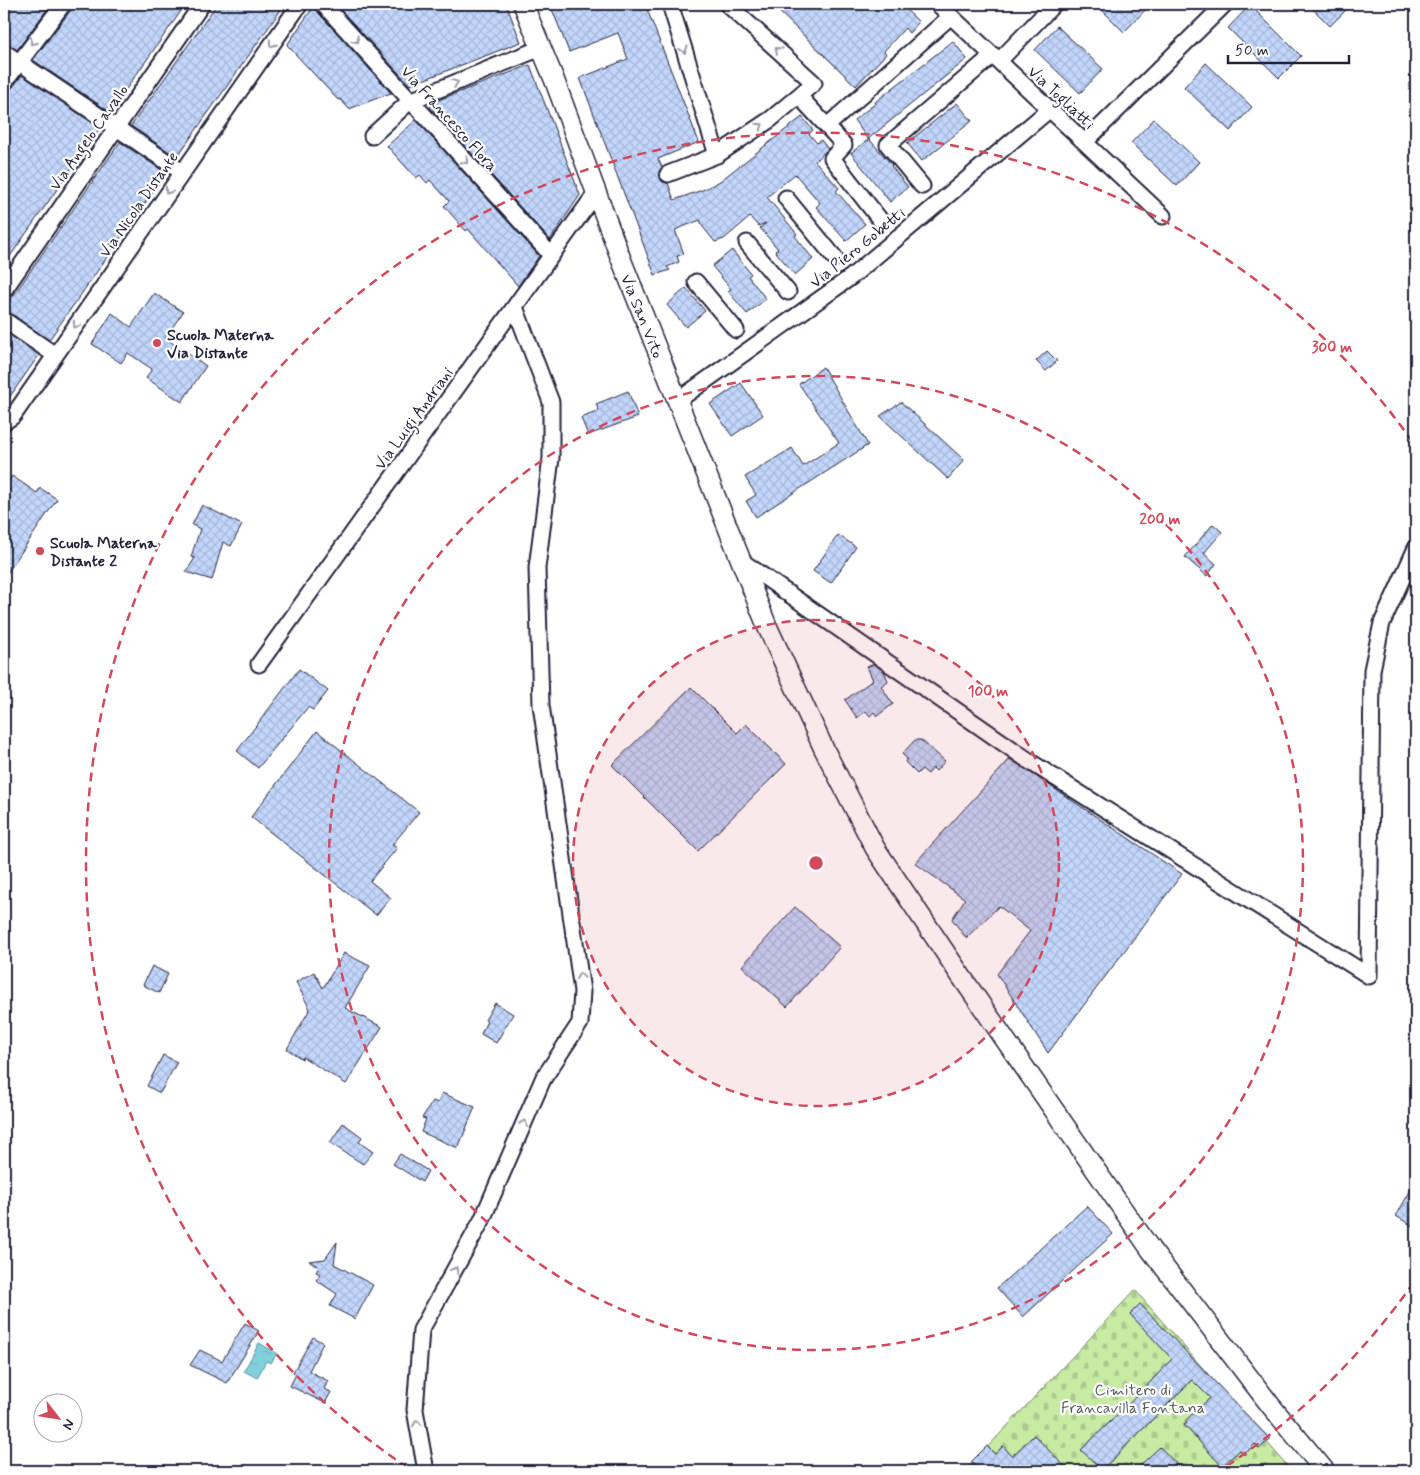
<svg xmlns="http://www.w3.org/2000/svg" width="1420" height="1475" font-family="Mynerve,sans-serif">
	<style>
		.cemetery { fill: url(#cemetery-stones); stroke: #758670 }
		.water { fill: url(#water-ripples); stroke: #5b8b9c }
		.building { fill: url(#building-cross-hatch); stroke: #22223b }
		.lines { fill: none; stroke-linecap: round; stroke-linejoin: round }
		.minor-casing { stroke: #22223b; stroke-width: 19 }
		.tertiary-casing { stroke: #22223b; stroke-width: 22 }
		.minor { stroke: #fff; stroke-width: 15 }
		.tertiary { stroke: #fff; stroke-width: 19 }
		.oneway { stroke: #9c9ca7 }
		.ring { fill: none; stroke: #d1495b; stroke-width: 2.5; stroke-dasharray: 9 6 }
		.poi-dot { fill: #d1495b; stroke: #fff; stroke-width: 2 }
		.labels { text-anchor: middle; stroke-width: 4.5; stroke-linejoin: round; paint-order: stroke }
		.street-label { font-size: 16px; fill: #22223b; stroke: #fff }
		.poi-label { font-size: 16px; font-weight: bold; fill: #22223b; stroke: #fff; text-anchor: start }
		.park-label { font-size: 16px; fill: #545e5a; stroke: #fff }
		.centre { fill: #d1495b; stroke: #fff; stroke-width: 2.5 }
		.ring-label { font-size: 15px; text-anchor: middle; font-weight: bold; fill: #d1495b; stroke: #fff; stroke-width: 4.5; stroke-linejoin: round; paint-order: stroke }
	</style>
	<defs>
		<pattern id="cemetery-stones" width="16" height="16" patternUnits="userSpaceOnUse" patternTransform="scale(1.25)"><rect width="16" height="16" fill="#c8eba4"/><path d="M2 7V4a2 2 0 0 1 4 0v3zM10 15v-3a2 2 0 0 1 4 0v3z" fill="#acc98e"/></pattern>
		<pattern id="water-ripples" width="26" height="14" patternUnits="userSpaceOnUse" patternTransform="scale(1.25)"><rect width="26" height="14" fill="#81d1dd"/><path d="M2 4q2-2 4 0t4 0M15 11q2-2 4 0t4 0" fill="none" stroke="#6fb3bf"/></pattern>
		<pattern id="building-cross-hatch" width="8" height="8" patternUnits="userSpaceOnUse" patternTransform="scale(1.25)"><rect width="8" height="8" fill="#c3d7fc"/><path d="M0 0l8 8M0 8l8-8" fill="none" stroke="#a7b8d9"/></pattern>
	</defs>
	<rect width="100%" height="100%" fill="#fff"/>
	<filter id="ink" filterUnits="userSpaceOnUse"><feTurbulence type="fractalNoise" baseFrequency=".02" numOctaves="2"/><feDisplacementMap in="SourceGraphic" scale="10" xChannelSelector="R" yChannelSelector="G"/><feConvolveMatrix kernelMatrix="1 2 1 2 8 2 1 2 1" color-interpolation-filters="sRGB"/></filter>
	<g filter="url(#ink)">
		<path class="cemetery" d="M1135,1290L1292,1471H965Z"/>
		<path class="water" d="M259,1343L277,1353L271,1363L266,1361L257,1378L244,1371Z"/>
		<path class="building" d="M4,4H51L17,50L4,43Z
			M72,4H186L110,112L33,60L71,10Z
			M217,4H285L177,157L131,126Z
			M335,4H506L521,42L410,85Z
			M550,4H645L699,142L658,159L662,167L659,172V177L663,182L668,183L674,200L705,189L720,181L802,117L813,130L809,134L817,143L821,140L828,149L815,161L839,188L836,191L865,224L846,241L816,207L820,203L795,174L767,197L797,234L795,236L813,259L795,275L775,251L778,249L760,228L766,223L758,226L750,217L724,239L715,242L703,227L700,220L675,230L684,254L677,256L679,262L667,267L670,270L655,275L580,78L628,59L618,33L569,52Z
			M771,4H900L919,22L909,33L905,28L884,51L886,54L856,86Z
			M1096,4H1151L1124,32Z
			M1308,4H1352L1330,26Z
			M1250,5L1301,56L1279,78L1228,28Z
			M314,6L316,10L391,93L349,109L340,99L338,100L287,45Z
			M1057,26L1103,69L1080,93L1035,50Z
			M953,41L967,59L868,139L854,120L876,103L875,102Z
			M1206,63L1252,107L1230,131L1184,87Z
			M530,65L580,195L550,240L430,107L436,101Z
			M22,75L100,128L4,265V92L11,89Z
			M957,103L972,121L922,161L907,143Z
			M1154,119L1199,162L1177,186L1131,143Z
			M416,120L539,256L518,286L468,229L466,231L444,206L449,201L430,180L427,183L420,175L416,178L387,146Z
			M869,139L892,165L891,166L908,187L890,202L851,153Z
			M120,142L166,173L49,340L9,312L4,311V309Z
			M732,250L751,274L748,276L766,299L747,314L728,291L731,289L712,266Z
			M686,288L705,311L686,327L667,305Z
			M154,293L183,312L165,338L206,366L182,402L146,378L152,369L128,353L121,363L92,344L112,313L131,327Z
			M4,331L39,355L4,405Z
			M1047,351L1057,361L1046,371L1036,361Z
			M823,367L868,445L756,517L746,501L756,495L745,477L792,448L803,466L839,443L799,384Z
			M741,383L763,415L732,436L710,404Z
			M628,391L638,417L588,435L581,418L599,411L596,404Z
			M901,402L964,460L948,479L880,416Z
			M12,476L37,493L40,488L57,499L4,578V487Z
			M202,505L242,525L231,546L223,542L212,580L186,572L195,558L191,557L200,529L192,525Z
			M1213,524L1222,532L1204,553L1216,564L1207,576L1185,557Z
			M838,535L856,547L831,583L813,571Z
			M874,664L884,671L888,681L881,686L893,704L877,716L874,712L870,716L866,711L857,718L845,700L873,680L867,667Z
			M299,669L328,691L313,710L308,707L258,768L237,751Z
			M691,687L737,733L746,724L786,764L698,851L612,765Z
			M317,731L419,812L392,845L397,848L370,881L391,898L376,915L251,817Z
			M915,740H921L945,761L936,771L933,768L928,774L922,769L917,774L905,762L907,759L902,754Z
			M1010,759L1182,874L1048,1053L997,974L1030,931L999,906L966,938L952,919L965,899L915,863Z
			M795,907L840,947L787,1007L742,966Z
			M344,953L370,966L345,1008L382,1027L346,1084L303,1057L302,1059L287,1049L310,1009L296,982L314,972L323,988Z
			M152,966L168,974L159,993L143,985Z
			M495,1003L513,1014L496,1043L481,1034L487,1021L485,1020Z
			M163,1055L177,1062L160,1093L147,1086Z
			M442,1093L475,1107L458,1148L421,1132L426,1119L422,1118L433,1101L438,1103Z
			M343,1123L362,1137L359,1142L373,1152L363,1164L330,1143Z
			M400,1154L428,1171L422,1182L393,1164Z
			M1416,1181V1228L1396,1216Z
			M1087,1206L1113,1234L1023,1317L997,1288Z
			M337,1242L334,1264L373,1285L355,1319L330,1306L337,1294L316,1280L320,1274L316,1272L319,1267L309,1261L325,1259Z
			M1140,1304L1270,1439L1259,1449L1255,1444L1244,1455L1240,1450L1222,1466L1184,1425L1187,1423L1185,1421L1210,1398L1192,1380L1102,1470L1081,1450L1137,1396L1172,1359L1130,1314Z
			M245,1323L259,1331L227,1383L190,1365L200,1350L222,1361Z
			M313,1337L323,1343L309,1371L328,1381L324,1389L331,1392L325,1403L290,1386L296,1374L293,1372Z
			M1034,1435L1069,1471H980L971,1462L987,1446L995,1454L1003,1446L1012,1456Z
			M1160,1447L1183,1471H1134Z"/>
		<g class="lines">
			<g class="minor-casing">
				<path id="minor" d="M323,4L551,255
					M670,4L717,155L771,119L814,83L727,4
					M938,4L1163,216
					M4,52L182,172
					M999,61L1054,4
					M4,83L63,4
					M799,96L844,145L832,158L881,221
					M827,126L951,16
					M372,136L410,101L541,48
					M1085,142L1225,4
					M668,174L717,155
					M922,186L888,145L993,55
					M786,198L835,258
					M747,243L788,292
					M696,282L736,330
					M4,290L202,4
					M4,320L55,355
					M677,401L851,277L1050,109
					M4,422L13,416L300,4
					M740,560L1032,763L1369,976L1372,670L1382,623L1416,548
					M259,664L596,193
					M426,1471L415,1410L421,1330L482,1220L543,1079L580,1023L582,991L541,705L537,568L551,458V402L515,307"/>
			</g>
			<g class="tertiary-casing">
				<path id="tertiary" d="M523,4L554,79L621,259L767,626L824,749L875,848L961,976L1151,1250L1271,1406L1325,1471"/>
			</g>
			<use href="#minor" class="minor"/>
			<use href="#tertiary" class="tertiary"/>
		</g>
		<defs><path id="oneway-chevron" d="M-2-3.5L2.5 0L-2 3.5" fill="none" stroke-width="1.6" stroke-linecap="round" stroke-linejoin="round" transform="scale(1.25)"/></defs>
		<g class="oneway">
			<use href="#oneway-chevron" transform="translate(356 40) rotate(48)"/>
			<use href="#oneway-chevron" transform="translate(33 42) rotate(128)"/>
			<use href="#oneway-chevron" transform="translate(272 44) rotate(125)"/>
			<use href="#oneway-chevron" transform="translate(684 50) rotate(73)"/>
			<use href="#oneway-chevron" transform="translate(778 50) rotate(-138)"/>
			<use href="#oneway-chevron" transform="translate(455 83) rotate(-22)"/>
			<use href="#oneway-chevron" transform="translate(760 126) rotate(-34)"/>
			<use href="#oneway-chevron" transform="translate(465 161) rotate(48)"/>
			<use href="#oneway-chevron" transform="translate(168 191) rotate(125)"/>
			<use href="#oneway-chevron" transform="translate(76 325) rotate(125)"/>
			<use href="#oneway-chevron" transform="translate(580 976) rotate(-98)"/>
			<use href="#oneway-chevron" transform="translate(524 1123) rotate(-67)"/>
			<use href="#oneway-chevron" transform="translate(455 1270) rotate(-61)"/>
			<use href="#oneway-chevron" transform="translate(417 1423) rotate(-100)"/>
		</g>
	</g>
	<circle cx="816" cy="863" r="243" fill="#d1495b" fill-opacity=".12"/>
	<g class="ring">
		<circle cx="816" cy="863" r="243"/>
		<circle cx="816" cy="863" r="487"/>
		<path d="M1414 1282A730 730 0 0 1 1224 1468M408 1468A730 730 0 1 1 1414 444"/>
	</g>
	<g class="poi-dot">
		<circle cx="157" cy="343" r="5"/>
		<circle cx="40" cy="551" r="5"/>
	</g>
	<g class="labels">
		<g class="street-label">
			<text transform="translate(1062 97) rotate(43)" y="6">Via Togliatti</text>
			<text transform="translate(450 118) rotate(48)" y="6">Via Francesco Flora</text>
			<text transform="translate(88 137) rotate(-55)" y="6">Via Angelo Cavallo</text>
			<text transform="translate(138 204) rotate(-55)" y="6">Via Nicola Distante</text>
			<text transform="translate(857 247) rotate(-39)" y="6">Via Piero Gobetti</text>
			<text transform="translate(643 316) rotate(68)" y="6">Via San Vito</text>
			<text transform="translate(413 418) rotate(-54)" y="6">Via Luigi Andriani</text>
		</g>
		<g class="poi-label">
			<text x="167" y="340">Scuola Materna<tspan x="167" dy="18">Via Distante</tspan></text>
			<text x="50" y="548">Scuola Materna<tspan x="50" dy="18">Distante 2</tspan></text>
		</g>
		<g class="park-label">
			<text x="1133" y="1395">Cimitero di<tspan x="1133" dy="18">Francavilla Fontana</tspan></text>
		</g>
	</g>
	<circle cx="816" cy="863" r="8" class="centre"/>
	<g class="ring-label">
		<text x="1332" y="352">300 m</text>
		<text x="1160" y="524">200 m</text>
		<text x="988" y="696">100 m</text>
	</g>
	<rect width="1420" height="1475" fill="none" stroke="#fff" stroke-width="20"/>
	<rect x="10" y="10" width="1400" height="1455" fill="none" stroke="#22223b" stroke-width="2" filter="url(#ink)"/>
	<g transform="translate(58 1418) rotate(121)"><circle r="24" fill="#ffffff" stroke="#a7a7b1"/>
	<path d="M0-4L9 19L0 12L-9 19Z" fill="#d1495b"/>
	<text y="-8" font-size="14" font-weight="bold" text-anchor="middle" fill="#22223b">N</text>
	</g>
	<path d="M1228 55v8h121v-8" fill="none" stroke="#22223b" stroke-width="2.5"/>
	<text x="1235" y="55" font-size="15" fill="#22223b" stroke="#ffffff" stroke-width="4" paint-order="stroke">50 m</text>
</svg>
